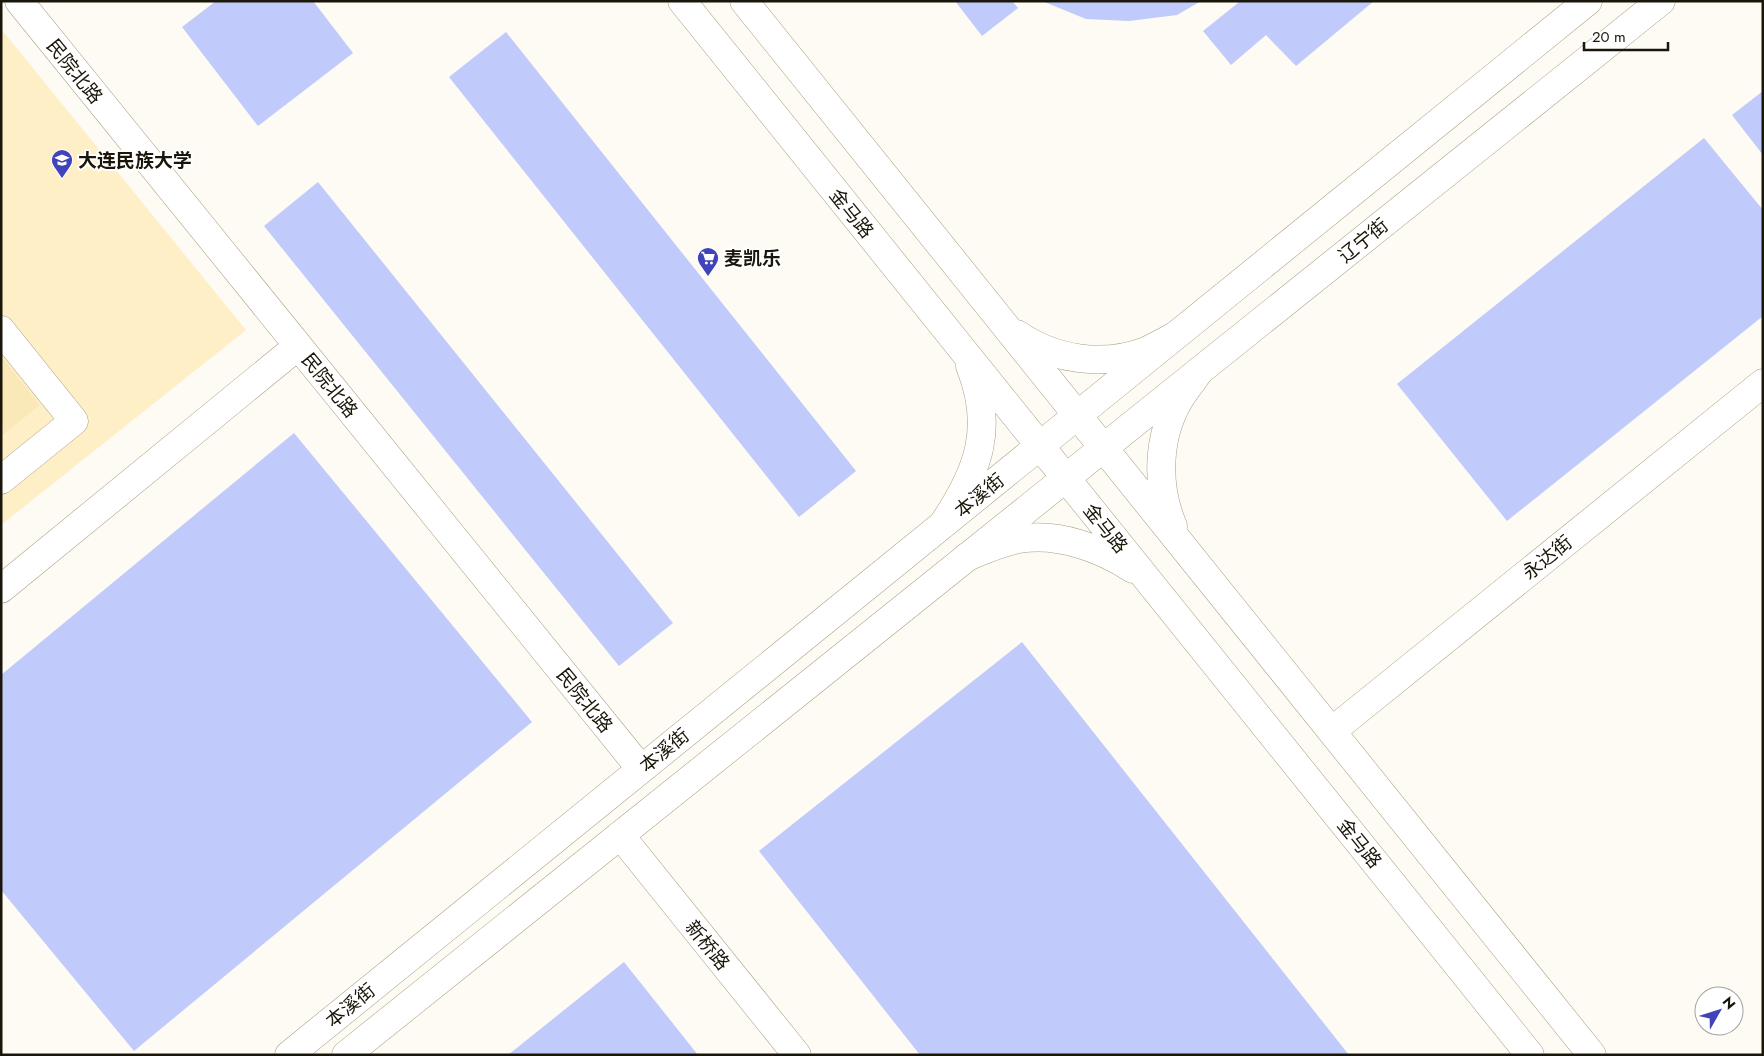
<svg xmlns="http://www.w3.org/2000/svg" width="1764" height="1056" font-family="Jost,'Noto Sans SC',sans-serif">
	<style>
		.built { fill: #feefc7 }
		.green { fill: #fae8b9 }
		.building { fill: #c0cafb }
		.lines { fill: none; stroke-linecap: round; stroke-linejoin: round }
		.minor-casing { stroke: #a99e80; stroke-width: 29 }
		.major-casing { stroke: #a99e80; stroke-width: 29 }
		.minor { stroke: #fff; stroke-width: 28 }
		.major { stroke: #fff; stroke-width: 28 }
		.labels { text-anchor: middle; stroke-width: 4; stroke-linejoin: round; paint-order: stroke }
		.street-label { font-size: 19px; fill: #1a160a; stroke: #fff }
		.poi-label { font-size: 19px; font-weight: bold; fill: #1a160a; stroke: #fff; text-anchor: start }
	</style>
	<rect width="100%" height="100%" fill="#fdfbf4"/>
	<path class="built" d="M1,29L246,330L1,525Z"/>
	<path class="green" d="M1,356L40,405L1,436Z"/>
	<path class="building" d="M216,1H313L353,53L258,126L182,27Z
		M955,1H1012L1018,8L982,36Z
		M1042,1H1201L1177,15L1129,21L1086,19Z
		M1237,1H1374L1296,66L1266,35L1231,65L1203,31L1238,3Z
		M506,32L856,471L799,517L449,77Z
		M1763,91V155L1732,115Z
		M1704,138L1763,210V316L1507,521L1397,384Z
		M318,182L673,623L619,666L264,226Z
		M294,433L532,722L134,1051L1,890V675Z
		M1022,642L1349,1055H920L759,851Z
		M624,962L698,1055H508Z"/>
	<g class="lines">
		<g class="minor-casing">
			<path id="minor" d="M19,1L641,769
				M1,330L74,421L1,480
				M1,589L298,346
				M1332,731L1763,383
				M620,835L797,1055
				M289,1055L1588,1
				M346,1055L1661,1"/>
		</g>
		<g class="major-casing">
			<path id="major" d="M682,1L1530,1055
				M744,1L1592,1055
				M1017,334C1054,360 1103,367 1146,351C1155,347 1164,342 1173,337
				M943,524C978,472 995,428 970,366
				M1173,526C1156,486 1157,438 1179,400C1185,390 1193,381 1199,371
				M967,557C984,550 1001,542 1019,539C1058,532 1102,549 1133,569"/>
		</g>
		<use href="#minor" class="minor"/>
		<use href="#major" class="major"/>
	</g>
	<defs>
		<g id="university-pin" transform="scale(1.125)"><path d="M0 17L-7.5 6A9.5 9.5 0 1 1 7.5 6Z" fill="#4143b8" stroke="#fff"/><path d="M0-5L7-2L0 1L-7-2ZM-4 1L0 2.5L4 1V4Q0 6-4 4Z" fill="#fff"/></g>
		<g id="supermarket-pin" transform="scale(1.125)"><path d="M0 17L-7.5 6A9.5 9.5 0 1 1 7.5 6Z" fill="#4143b8" stroke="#fff"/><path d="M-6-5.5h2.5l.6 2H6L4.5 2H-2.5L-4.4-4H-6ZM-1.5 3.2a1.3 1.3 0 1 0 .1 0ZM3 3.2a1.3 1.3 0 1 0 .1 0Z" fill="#fff"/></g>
	</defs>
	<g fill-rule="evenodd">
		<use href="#university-pin" x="62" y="160"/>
		<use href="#supermarket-pin" x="708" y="258"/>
	</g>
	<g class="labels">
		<g class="street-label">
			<text transform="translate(75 71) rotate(51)" y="7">民院北路</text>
			<text transform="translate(852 213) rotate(51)" y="7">金马路</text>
			<text transform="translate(1363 240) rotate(-39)" y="7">辽宁街</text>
			<text transform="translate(330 385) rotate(51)" y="7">民院北路</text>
			<text transform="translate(979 495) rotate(-39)" y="7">本溪街</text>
			<text transform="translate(1106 528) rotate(51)" y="7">金马路</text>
			<text transform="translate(1547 557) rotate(-39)" y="7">永达街</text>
			<text transform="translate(585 700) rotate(51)" y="7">民院北路</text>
			<text transform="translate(664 750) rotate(-39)" y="7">本溪街</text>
			<text transform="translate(1360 843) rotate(51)" y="7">金马路</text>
			<text transform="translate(708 945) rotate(51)" y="7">新桥路</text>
			<text transform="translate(350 1005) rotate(-39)" y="7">本溪街</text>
		</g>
		<g class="poi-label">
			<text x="78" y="167">大连民族大学</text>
			<text x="724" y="265">麦凯乐</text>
		</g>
	</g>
	<rect width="1764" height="1056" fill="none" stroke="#1a160a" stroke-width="5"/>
	<g transform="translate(1719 1011) rotate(51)"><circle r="24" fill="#ffffff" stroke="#a3a29d"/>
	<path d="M0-4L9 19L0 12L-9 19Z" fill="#4143b8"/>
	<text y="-8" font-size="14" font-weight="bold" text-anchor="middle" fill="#1a160a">N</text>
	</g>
	<path d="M1584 42v8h84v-8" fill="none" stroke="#1a160a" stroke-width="2.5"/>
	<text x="1592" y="42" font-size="15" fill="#1a160a" stroke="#ffffff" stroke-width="4" paint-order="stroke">20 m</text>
</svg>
